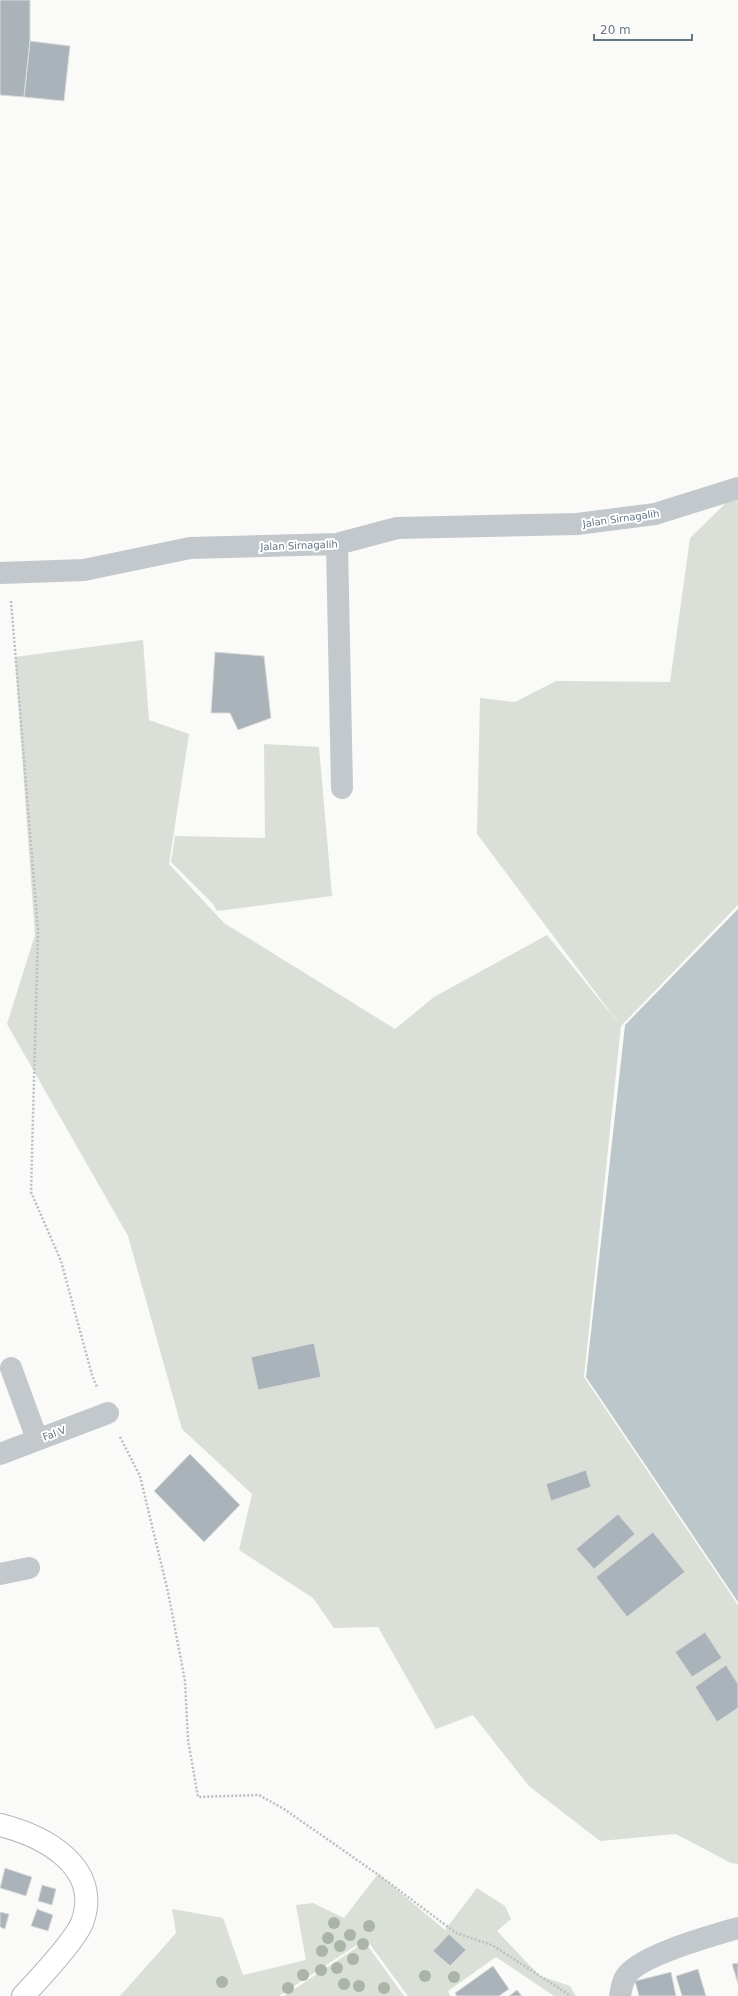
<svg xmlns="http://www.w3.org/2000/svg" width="738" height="1996" font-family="'DejaVu Sans',sans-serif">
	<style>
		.green { fill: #dadfd7 }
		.water { fill: #bbc7cb }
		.building { fill: #aab3b9; stroke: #dcdcda }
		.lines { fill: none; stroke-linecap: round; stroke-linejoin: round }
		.secondary-casing { stroke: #b3babf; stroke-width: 24 }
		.path { stroke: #bbbfc2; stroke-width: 2.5; stroke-dasharray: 2 2; stroke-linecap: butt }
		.street { stroke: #c3c8cc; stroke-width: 22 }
		.secondary { stroke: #fff; stroke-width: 22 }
		.tree { fill: #aab4a7 }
		.labels { text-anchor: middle; stroke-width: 4; stroke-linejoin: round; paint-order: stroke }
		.street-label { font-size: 10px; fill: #657683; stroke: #fff }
	</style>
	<rect width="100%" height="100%" fill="#fafaf8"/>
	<path class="green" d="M738,497V905L621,1026L584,1377L738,1605V1864L731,1863L676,1834L600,1841L529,1786L473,1715L436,1729L378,1627L334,1628L313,1598L239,1550L252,1494L182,1429L128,1236L7,1024L35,935L15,657L143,640L149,720L189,734L169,864L224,923L395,1029L434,997L547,935L620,1025L477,834L480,698L515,702L556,681L670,682L690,538L730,499Z
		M264,744L319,747L332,896L217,911L213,904L171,862L175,836L265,838Z
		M378,1874L445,1930L477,1888L505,1906L511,1919L497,1931L540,1976L570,1986L576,1996H554L496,1957L448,1991L450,1996H408L366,1939L279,1996H120L176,1933L172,1909L223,1918L243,1975L306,1960L296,1905L313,1903L344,1918Z
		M365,1942L404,1996H284Z"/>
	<path class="water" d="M738,909V1602L586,1377L625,1025Z"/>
	<path class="building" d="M0,0H30V41L24,97L0,95Z
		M30,41L70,46L64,101L24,97Z
		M215,652L264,656L271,718L238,730L230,713H211Z
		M314,1343L321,1377L258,1390L251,1357Z
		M190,1454L240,1505L204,1542L154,1491Z
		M586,1470L591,1487L551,1501L546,1484Z
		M618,1514L635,1534L594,1569L576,1549Z
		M653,1532L685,1572L627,1617L596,1577Z
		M705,1632L722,1658L692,1677L675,1652Z
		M726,1665L738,1684V1708L717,1722L695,1687Z
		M5,1868L32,1877L26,1896L0,1888Z
		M42,1885L56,1889L52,1905L38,1901Z
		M37,1909L53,1915L48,1931L31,1926Z
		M0,1912L9,1914L5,1929L0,1927Z
		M449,1934L466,1950L450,1966L433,1951Z
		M738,1963V1984L732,1964Z
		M493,1966L509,1989L499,1996H457L455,1993Z
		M698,1969L706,1996H682L676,1976Z
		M671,1972L676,1996H639L635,1981Z
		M517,1990L522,1996H509Z"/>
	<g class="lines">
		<g class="secondary-casing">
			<path id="secondary" d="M0,1825C44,1836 103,1867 82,1923C74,1942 38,1980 23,1996"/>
		</g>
		<path class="path" d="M11,601L38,931L31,1192L61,1261L92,1375L97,1387
			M120,1437L140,1476L168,1592L185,1681L188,1740L198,1797L259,1795L284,1809L380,1876L456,1933L492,1945L571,1996"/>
		<path class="street" d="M337,544L342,788
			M0,573L84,570L190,548L337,544L397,528L577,524L655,514L738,488
			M11,1368L37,1439
			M0,1454L108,1413
			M0,1574L29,1568
			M620,1996C621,1991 622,1983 625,1978C636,1956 714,1935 738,1928"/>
		<use href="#secondary" class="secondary"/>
	</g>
	<g class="tree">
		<circle cx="334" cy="1923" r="6"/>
		<circle cx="369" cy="1926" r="6"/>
		<circle cx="350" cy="1935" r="6"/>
		<circle cx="328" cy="1938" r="6"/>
		<circle cx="363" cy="1944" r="6"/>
		<circle cx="340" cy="1946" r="6"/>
		<circle cx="322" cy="1951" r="6"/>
		<circle cx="353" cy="1959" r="6"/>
		<circle cx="337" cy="1968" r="6"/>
		<circle cx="321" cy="1970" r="6"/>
		<circle cx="303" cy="1975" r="6"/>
		<circle cx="425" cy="1976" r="6"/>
		<circle cx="454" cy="1977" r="6"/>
		<circle cx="222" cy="1982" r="6"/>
		<circle cx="344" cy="1984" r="6"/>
		<circle cx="359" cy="1986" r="6"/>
		<circle cx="288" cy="1988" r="6"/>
		<circle cx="384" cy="1988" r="6"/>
	</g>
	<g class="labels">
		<g class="street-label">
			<text transform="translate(621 518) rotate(-8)" y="4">Jalan Sirnagalih</text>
			<text transform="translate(299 545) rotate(-2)" y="4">Jalan Sirnagalih</text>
			<text transform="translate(54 1433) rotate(-20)" y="4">Fal V</text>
		</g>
	</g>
	<path d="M594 34v6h98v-6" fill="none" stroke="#657683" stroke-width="2"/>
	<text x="600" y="34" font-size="12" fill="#657683" stroke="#ffffff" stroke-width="3" paint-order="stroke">20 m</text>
</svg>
